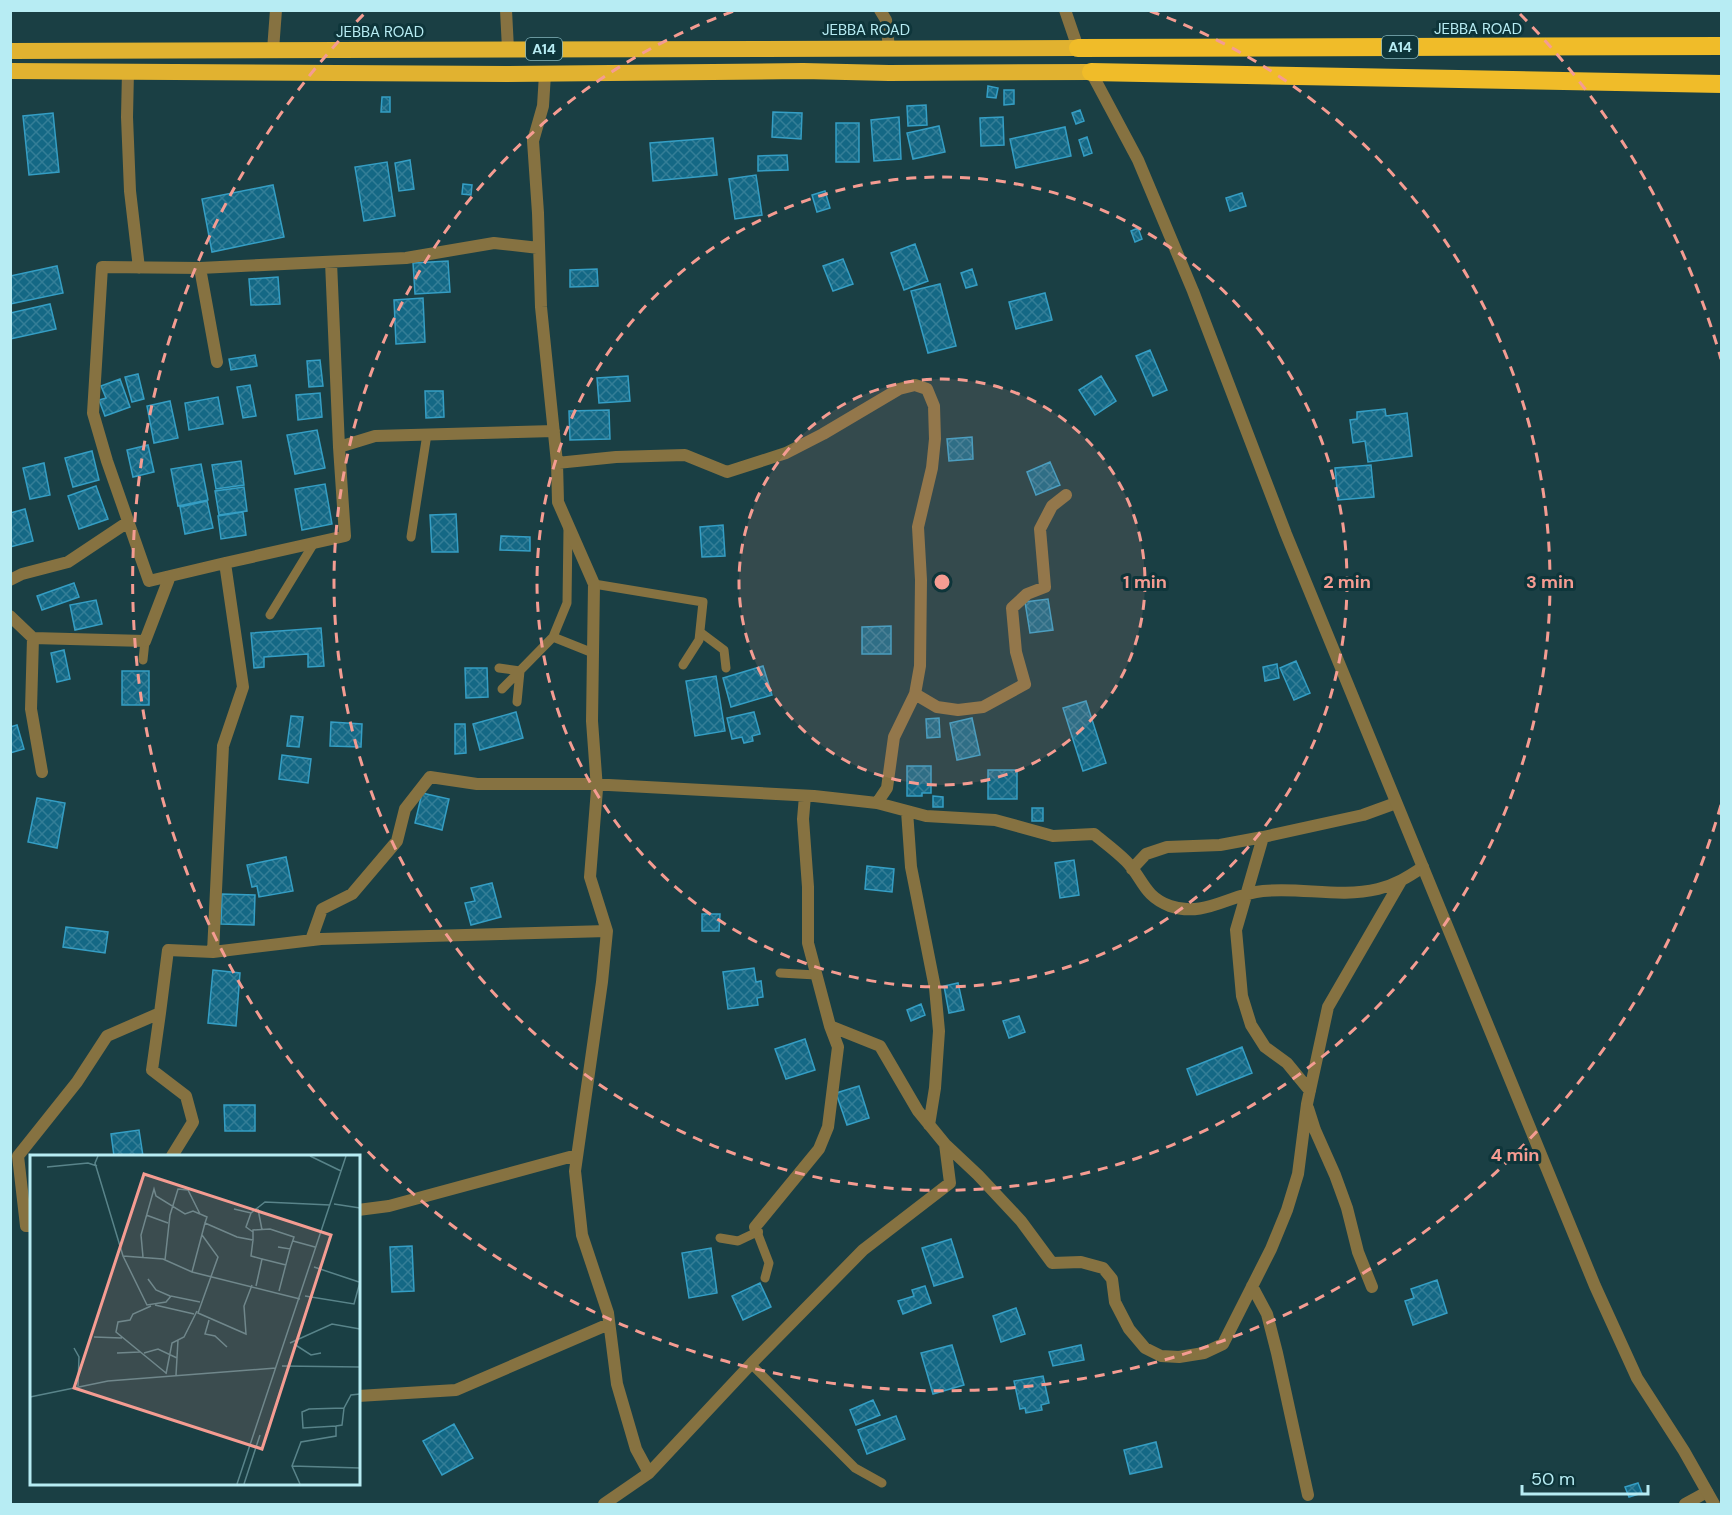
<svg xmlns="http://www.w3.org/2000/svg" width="1732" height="1515" font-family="'DM Sans',sans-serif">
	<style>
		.building { fill: url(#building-cross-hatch); stroke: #359ec4; stroke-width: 1.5 }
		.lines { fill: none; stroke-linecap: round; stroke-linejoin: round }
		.service { stroke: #867241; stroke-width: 9 }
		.minor { stroke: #867241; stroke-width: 12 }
		.tertiary { stroke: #867241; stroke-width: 12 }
		.trunk { stroke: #e1b230; stroke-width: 16 }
		.motorway { stroke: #f0bc29; stroke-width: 18 }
		.ring { fill: none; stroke: #f59c92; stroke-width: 3; stroke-dasharray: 10 8 }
		.labels { text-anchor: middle; stroke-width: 6; stroke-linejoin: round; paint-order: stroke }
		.shield { fill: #0e353a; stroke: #84b5bc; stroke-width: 1.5 }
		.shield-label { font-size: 14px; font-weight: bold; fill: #b7ecf3 }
		.street-label { font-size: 15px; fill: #b7ecf3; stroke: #0e353a }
		.inset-road { fill: none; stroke: #59848a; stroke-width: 1.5 }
		.view { fill: #f59c92; fill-opacity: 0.15; stroke: #f59c92; stroke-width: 3 }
		.inset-edge { fill: none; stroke: #b7ecf3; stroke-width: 3 }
		.centre { fill: #f59c92; stroke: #0e353a; stroke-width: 3 }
		.ring-label { font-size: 18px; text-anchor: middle; font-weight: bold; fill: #f59c92; stroke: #0e353a; stroke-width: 6; stroke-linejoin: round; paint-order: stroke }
	</style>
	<defs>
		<pattern id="building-cross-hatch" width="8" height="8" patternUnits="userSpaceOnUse" patternTransform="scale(1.5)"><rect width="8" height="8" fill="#146885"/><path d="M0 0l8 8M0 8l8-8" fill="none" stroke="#347e97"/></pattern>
	</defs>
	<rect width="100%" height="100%" fill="#1a3f44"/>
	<path class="building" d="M988,86L998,88L996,98L987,97Z
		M1004,90H1014V104L1004,105Z
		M382,97H390V112H381Z
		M926,105L927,125L908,126L907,106Z
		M1080,110L1084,121L1076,124L1072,113Z
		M773,112L802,113L801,139L772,137Z
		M53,113L59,172L29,175L23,116Z
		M899,117L901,159L874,161L871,120Z
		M1003,117L1004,145L981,146L980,118Z
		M836,123H859V162H836Z
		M939,126L945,152L913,159L907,133Z
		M1065,127L1071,156L1016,168L1010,139Z
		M1087,137L1092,153L1084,156L1079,140Z
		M713,138L717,175L653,181L650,143Z
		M787,155L788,170L758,171V156Z
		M410,160L414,189L399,191L395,163Z
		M387,162L395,216L364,221L355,167Z
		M756,175L762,215L735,219L729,179Z
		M463,184L472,185L471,195L462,194Z
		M273,185L284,237L212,252L202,199Z
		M825,191L830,208L817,212L812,195Z
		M1242,193L1246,206L1230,211L1226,198Z
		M1138,228L1142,239L1135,242L1131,231Z
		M915,244L928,281L904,290L891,253Z
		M843,259L853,284L833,291L823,266Z
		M448,261L450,292L415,294L413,263Z
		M57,266L63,293L10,304V276Z
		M597,269L598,286L570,287V270Z
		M972,269L977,285L966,288L961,273Z
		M278,277L280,304L251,305L249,279Z
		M940,284L956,346L928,353L911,291Z
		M1045,293L1052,320L1016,329L1009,302Z
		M423,298L425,342L396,344L394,300Z
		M50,304L56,329L10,339V313Z
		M1150,350L1167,390L1153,396L1136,356Z
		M255,355L257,366L231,370L229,359Z
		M320,360L323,386L309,387L307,361Z
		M138,374L144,399L132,402L125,377Z
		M628,376L630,401L599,403L597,378Z
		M1101,376L1116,401L1095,415L1079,390Z
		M120,379L130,407L105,416L99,400L106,398L101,386Z
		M250,385L256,416L243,418L237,387Z
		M425,391H443L444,417L426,418Z
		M320,393L322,417L298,420L296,395Z
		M218,397L223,424L189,430L185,403Z
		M170,401L178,438L154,443L147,406Z
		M1385,409L1386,416L1407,413L1412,456L1368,462L1365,441L1353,443L1350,420L1357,419V412Z
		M609,410L610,439L570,440L569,411Z
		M317,430L325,468L295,474L287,435Z
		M972,437L973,459L949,461L947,439Z
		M148,445L154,472L133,477L127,450Z
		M92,451L99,480L73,487L65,458Z
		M241,461L244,485L216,489L212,465Z
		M1050,462L1060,485L1036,495L1027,472Z
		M44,463L50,495L30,499L23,468Z
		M201,464L208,500L178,506L171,469Z
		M1371,465L1374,497L1338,500L1335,468Z
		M325,484L332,524L302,530L295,489Z
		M96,486L108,519L79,529L68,496Z
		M244,487L247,511L219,515L215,491Z
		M207,501L213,528L185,534L180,507Z
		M25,509L33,541L10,547V513Z
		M243,512L246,535L221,539L218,516Z
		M456,514L458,552H432L430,515Z
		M723,525L725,556L702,557L700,527Z
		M501,536L530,537V551L500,550Z
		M74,583L79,597L42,610L37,596Z
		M1048,599L1053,630L1030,633L1025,602Z
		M96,600L102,624L75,630L70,605Z
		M891,626V654H862V627Z
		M321,628L324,666L308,667V654L264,657V667L254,668L251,633Z
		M64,650L70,679L57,682L51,653Z
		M1296,661L1310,693L1294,700L1280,668Z
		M1277,664L1279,678L1265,681L1263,667Z
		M763,666L772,695L731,707L723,678Z
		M465,668H487L488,697L466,698Z
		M122,671H149V705H122Z
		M716,676L725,731L695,736L686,681Z
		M1086,701L1106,763L1083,771L1063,708Z
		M516,712L523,738L480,750L473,724Z
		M754,712L760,734L752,736L753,741L744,743L742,737L732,739L727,718Z
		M291,716L303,717L299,747L287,746Z
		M939,718L940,737L927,738L926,719Z
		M972,718L980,755L957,760L950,723Z
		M331,722L362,724L361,747L330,746Z
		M455,724H465L466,753L455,754Z
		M17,725L24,749L10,753V727Z
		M282,755L311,759L308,783L279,779Z
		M907,766H931V793H922V796H907Z
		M988,770H1017V799H988Z
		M422,793L449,799L442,830L415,823Z
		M933,796L943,797V807H933Z
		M37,798L65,803L57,848L28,842Z
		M1032,808H1043V821H1032Z
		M286,857L293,891L259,897L257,886L252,887L247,865Z
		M1074,860L1079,895L1060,898L1055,863Z
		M867,866L894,869L892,892L865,889Z
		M492,883L501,917L471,925L465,903L475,901L471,888Z
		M222,894L255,895L254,925L221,924Z
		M702,914H720L719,931H702Z
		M66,927L108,932L105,953L63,947Z
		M754,968L756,982L761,981L763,997L757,998L758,1005L728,1009L723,972Z
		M213,970L240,973L236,1026L208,1023Z
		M958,983L964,1010L949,1013L944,986Z
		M921,1004L925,1015L911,1021L907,1010Z
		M1019,1016L1025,1032L1009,1038L1003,1021Z
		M805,1039L815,1070L786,1079L775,1049Z
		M1242,1047L1252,1073L1197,1095L1187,1069Z
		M859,1086L869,1118L847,1125L836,1093Z
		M224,1105H255V1131H225Z
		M139,1130L143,1156H114L111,1134Z
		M951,1239L963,1277L934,1286L922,1248Z
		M412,1246L414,1291L392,1292L390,1247Z
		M711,1248L717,1293L689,1298L682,1253Z
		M1437,1280L1447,1313L1413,1325L1405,1301L1414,1298L1411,1289Z
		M760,1283L771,1307L743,1320L732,1296Z
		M925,1286L931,1303L903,1314L898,1301L914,1296L912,1290Z
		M1016,1308L1025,1334L1001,1342L993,1316Z
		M952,1345L964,1385L933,1394L921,1353Z
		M1081,1345L1084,1360L1053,1366L1049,1352Z
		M1043,1376L1049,1403L1041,1405L1042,1410L1026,1413L1025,1408L1020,1409L1014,1381Z
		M873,1400L880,1415L856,1425L850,1410Z
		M896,1416L905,1439L867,1454L858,1430Z
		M454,1424L473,1458L442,1475L423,1441Z
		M1156,1442L1162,1467L1130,1474L1124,1450Z
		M1638,1483L1642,1493L1629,1497L1625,1487Z"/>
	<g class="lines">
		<path class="service" d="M411,537L427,434
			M594,584L703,602L699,640L683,665
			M270,615L314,543
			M700,632L724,650L726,668
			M553,637L567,603L568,528
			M143,660L145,641
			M499,668L520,671L517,702
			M502,689L553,637L593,653
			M780,973L816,975
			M720,1238L738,1241L757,1232L769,1263L765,1278
			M751,1364L855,1468L882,1483"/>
		<path class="minor" d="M506,10L508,49
			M880,10L886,20L889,48
			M273,50L276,10
			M128,71L127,117L130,191L139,268
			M545,74L543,106L533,141L538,213L541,307L557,463L558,502L594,584L592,721L597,789L590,877L607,931L602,982L575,1171L582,1235L608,1313L617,1384L636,1449L649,1473
			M331,262L339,447
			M200,268L406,258L494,243L539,248
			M225,563L345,536L339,447L375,436L554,431
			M10,580L22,574L68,562L128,522
			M10,616L33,638L31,709L42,772
			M33,638L145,641L170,576
			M915,694L937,707L958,710L983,707L1025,684L1016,652L1012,608L1027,594L1045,587L1040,529L1052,506L1066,495
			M877,803L926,816L995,820L1053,836L1094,834C1105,843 1116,851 1126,861C1143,878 1143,896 1170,906C1204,918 1230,894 1263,891C1301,887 1340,898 1378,889C1395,885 1408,877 1423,867
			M907,811L911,867L935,988L939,1031L935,1088L929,1125
			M1263,837L1236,930L1242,996L1251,1025L1265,1047L1287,1063L1310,1091
			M1132,869L1146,854L1167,847L1220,845L1263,837L1363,815L1396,803
			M311,940L322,909L352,894L397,841L405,809L430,777L477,784H590L814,796L877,803L887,788L894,737L915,694L920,666L921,580L918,527L932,468L935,439L934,406L927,389L915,385L899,389L823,434L786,453L727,472L685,455L616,457L557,463
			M213,952L321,939L607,931
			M160,1013L152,1070L186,1096L193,1122L172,1156
			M1308,1108L1315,1130L1335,1175L1347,1208L1358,1252L1372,1287
			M945,1144L978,1175L1021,1221L1052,1263L1081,1262L1103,1268L1112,1279L1115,1302L1129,1329L1145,1348L1161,1356L1179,1357L1204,1353L1223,1344L1271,1249L1287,1210L1298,1174L1307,1104L1328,1007L1401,881
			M358,1210L389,1206L577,1155
			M32,1226H26L18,1156L77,1082L107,1036L160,1013L168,950L213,952L223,746L243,687L225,563L149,581L107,461L93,413L102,267L200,268L217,362
			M757,1232L755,1227L819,1149L828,1127L838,1047L830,1026
			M1252,1286L1267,1314L1277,1353L1308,1495
			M358,1396L456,1390L609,1324
			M604,1504L649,1473L751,1364L863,1250L950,1183L945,1144L918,1111L880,1046L830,1026L808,943V887L803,819L805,796
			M1685,1504L1707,1492"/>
		<path class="tertiary" d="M1065,10L1078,48
			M1091,72L1138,160L1193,291L1286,534L1595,1286L1637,1378L1684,1451L1714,1504"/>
		<path class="trunk" d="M10,51L1078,48
			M10,71L506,74L803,71L889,73L1091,72"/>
		<path class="motorway" d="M1078,48L1722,46
			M1091,72L1722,84"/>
	</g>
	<circle cx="942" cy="582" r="203" fill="#f59c92" fill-opacity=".12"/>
	<g class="ring">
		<circle cx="942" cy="582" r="203"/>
		<circle cx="942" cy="582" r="405"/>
		<path d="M1150 11A608 608 0 1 1 734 11"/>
		<path d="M1721 805A810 810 0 1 1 364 14M1520 14A810 810 0 0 1 1721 359"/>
	</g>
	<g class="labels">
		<g class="shield">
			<rect x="1382" y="36" width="36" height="22" rx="4.5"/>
			<rect x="526" y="38" width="36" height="22" rx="4.5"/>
		</g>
		<g class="shield-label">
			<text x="1400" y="52">A14</text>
			<text x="544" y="54">A14</text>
		</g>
		<g class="street-label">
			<text x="1478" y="34">JEBBA ROAD</text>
			<text x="866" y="35">JEBBA ROAD</text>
			<text x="380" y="37">JEBBA ROAD</text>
		</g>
	</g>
	<g transform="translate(30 1155)">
		<rect width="330" height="330" fill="#1a3f44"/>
		<path class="inset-road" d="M68,1L65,8L93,101L117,150L136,147L141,141L170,147M280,1L311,16M17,12L58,8L67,11M304,49L330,53M204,54L221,58L235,47L300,50M228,54L232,75M221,58L216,72L223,77M116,60L138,68M172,80L188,102L168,158L216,179L214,151L222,130M223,85L221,101L232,104L226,131M263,86L285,92M93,101L133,104L162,117L270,144M113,102L111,80L124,34L126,41L155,59L163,56L170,59M232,104L256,110M135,105L140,60L148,34L158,35L170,59L177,62L175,68L207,82L223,85V75L240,74L264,82L260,94L248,92M284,112L329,127M162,117L175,68M118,124L126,135L140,141M249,136L260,94M275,141L324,149L330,127M125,150L164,159M121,151L103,159L100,165L88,167L86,177L136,218M179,165L175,179L185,181L197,192M64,182L92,183M260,188L302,169L330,174M264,189L281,200L291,198M44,193L49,202L48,231M87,198L110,197M114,198L128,194L147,203M252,211L330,212M136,219L142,188L154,182L167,156M146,220L148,185M0,242L78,226L246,213M306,271L312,270L314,253M262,311L330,313M207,329L316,1M214,329L230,280M270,329L262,311L271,287L306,281V271L273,273L272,257L279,254L314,253L321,240L330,239"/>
		<path class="view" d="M114,19L301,80L232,294L44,233Z"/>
		<rect width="330" height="330" class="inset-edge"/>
	</g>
	<circle cx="942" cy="582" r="9" class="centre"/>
	<g class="ring-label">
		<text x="1145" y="588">1 min</text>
		<text x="1347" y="588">2 min</text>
		<text x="1550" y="588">3 min</text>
		<text x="1515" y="1161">4 min</text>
	</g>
	<rect width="1732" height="1515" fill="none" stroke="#b7ecf3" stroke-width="24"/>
	<path d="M1522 1485v9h126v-9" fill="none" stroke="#b7ecf3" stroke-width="3"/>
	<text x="1531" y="1485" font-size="18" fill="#b7ecf3" stroke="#0e353a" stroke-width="4.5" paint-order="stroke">50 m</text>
</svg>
